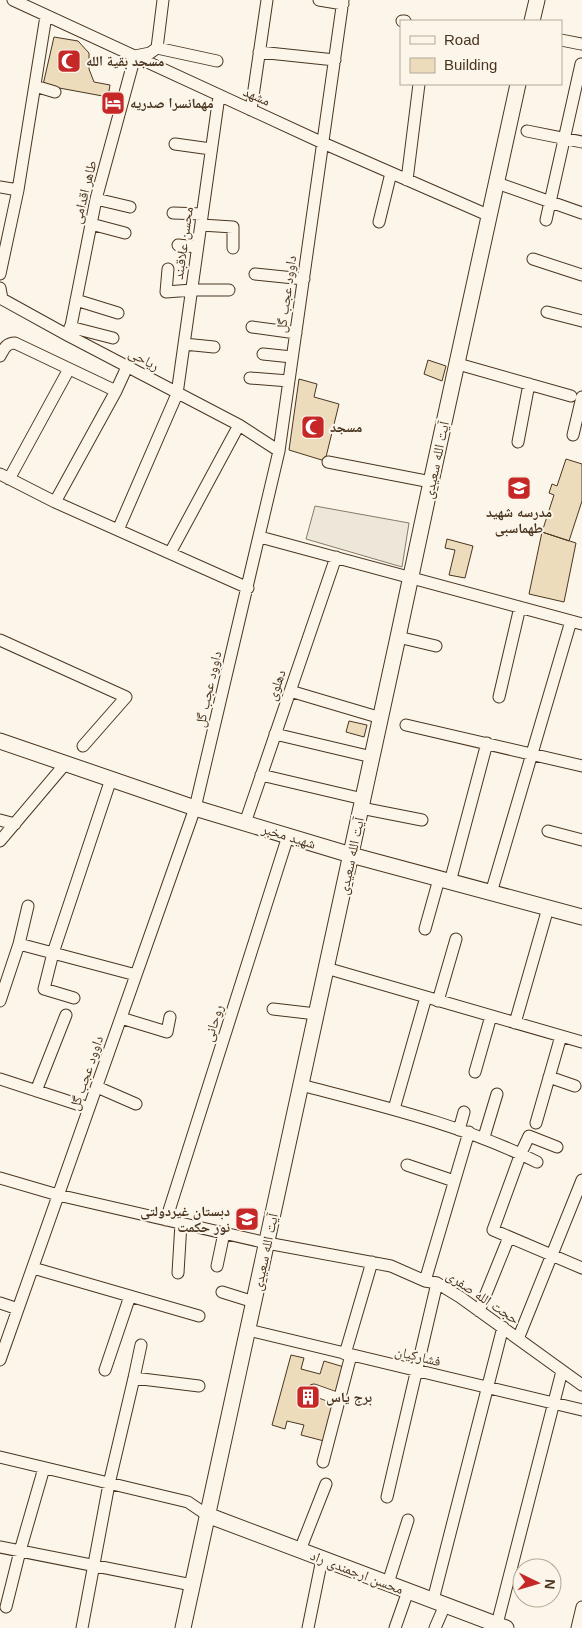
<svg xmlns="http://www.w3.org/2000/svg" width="582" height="1628" font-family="Helvetica,'Noto Naskh Arabic',sans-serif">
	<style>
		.parking { fill: #ede7d9; stroke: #887966 }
		.building { fill: #ecdcbc; stroke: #4a3520 }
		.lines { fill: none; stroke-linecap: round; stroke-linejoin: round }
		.street-casing { stroke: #4a3520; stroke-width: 13 }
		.secondary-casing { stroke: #4a3520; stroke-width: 17 }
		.street { stroke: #fbf6e9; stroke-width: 11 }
		.secondary { stroke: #fbf6e9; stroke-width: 15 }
		.labels { text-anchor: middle; stroke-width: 4; stroke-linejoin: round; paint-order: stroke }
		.poi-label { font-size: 14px; font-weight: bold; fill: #4a3520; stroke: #fbf6e9; text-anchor: start }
		.street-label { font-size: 14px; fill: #4a3520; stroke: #fbf6e9 }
	</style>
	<rect width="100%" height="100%" fill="#fbf6e9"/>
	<path class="parking" d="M315,506L409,523L402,567L306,539Z"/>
	<path class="building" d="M54,37L78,41L89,53V69L94,82L110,85L108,97L43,85Z
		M428,360L446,366L442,381L424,374Z
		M299,379L317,384L314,397L339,404L325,461L289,450Z
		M566,459L582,464V501L569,541L542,532L554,495L549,493L552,484L557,486Z
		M542,532L576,543L564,602L529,594Z
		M447,539L473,546L465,578L449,575L455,550L445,548Z
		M349,721L367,725L364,737L346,732Z
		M291,1355L304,1358L301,1369L320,1374L324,1361L344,1367L324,1441L301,1435L304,1425L287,1421L285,1429L272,1425Z"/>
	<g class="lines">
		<g class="street-casing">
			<path id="street" d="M13,0L323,143L490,216
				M319,0L343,4
				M402,21H405
				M561,40L581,44
				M157,48L217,61
				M259,52L335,60
				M135,56L150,53L157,48L163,0
				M35,86L55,92
				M251,110L267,0
				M527,131L582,142
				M175,144L211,149
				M407,180L419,84
				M497,183L582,213
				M0,187L18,190
				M96,199L130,207
				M173,213L202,214
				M546,220L581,64
				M379,222L391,173
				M91,224L125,233
				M201,225L233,227V248
				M178,245L197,247
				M533,259L582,275
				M168,269L166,292L192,290H229
				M0,274L18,190L46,16
				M255,274L304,279
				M0,288L2,299L69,336L239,425L279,451
				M76,300L118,313
				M547,312L582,321
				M70,327L113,338
				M252,327L296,333
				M69,336L96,199L135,56
				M184,344L214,347
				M263,354L292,357
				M0,356C4,349 6,343 15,343L116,391
				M458,364L571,396
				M250,378L289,381
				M573,435L582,397
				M518,442L529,384
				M328,462L431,482
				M0,474L55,502L248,588
				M9,479L69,369
				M55,502L116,391L127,367
				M118,530L177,394L219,96
				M260,537L582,624
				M170,553L239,425
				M398,637L436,646
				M0,640L126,697L83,746
				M290,691L381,718
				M499,697L520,607
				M406,725L582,766
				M275,734L372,757
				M261,775L363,799
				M361,808L422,820
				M0,820L15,824
				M245,823L336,557
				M548,831L582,840
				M0,841L66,763
				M450,882L487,743
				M491,893L571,621
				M425,929L439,879
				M19,944L136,975
				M326,968L582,1042
				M74,998L44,989L53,953L111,779
				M0,1001L19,944L28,906
				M438,1001L456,939
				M273,1009L316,1014
				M121,1018L167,1032L170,1017
				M515,1023L548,908
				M475,1072L491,1016
				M549,1077L575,1086
				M0,1079L89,1108
				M301,1085C381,1106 463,1125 537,1162
				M97,1087L136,1104
				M36,1091L66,1015
				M394,1109L426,997
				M536,1123L561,1036
				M459,1130L464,1112
				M484,1137L497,1094
				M557,1147L529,1136L521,1153L493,1230L582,1268
				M407,1165L454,1181
				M0,1178L58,1195L267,1243L391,1266L425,1281L437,1283L460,1297L582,1385
				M166,1220L288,836
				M217,1266L224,1233
				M33,1268L199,1316
				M178,1273L181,1223
				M425,1281L469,1132
				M222,1292L254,1302
				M0,1303L18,1309
				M479,1311L509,1237
				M248,1330L582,1410
				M518,1339L582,1180
				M345,1354L372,1262
				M0,1360L195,808L279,451L343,0
				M105,1370L130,1296
				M134,1378L199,1386
				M314,1390L339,1399
				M0,1457L188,1502L207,1515
				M323,1462L351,1355
				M387,1497L437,1283
				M0,1547L192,1585
				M300,1550L326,1484
				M388,1583L408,1520
				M433,1600L503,1327
				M6,1607L20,1551L44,1468
				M497,1624L562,1371
				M82,1628L109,1484L134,1378L141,1345
				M308,1628L322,1559
				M395,1628L408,1591
				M435,1628L445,1605
				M577,1628L582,1607"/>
		</g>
		<g class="secondary-casing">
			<path id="secondary" d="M532,21L537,0
				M0,741L195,808L351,855L582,917
				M207,1515L506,1628
				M183,1628L398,637L431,482L518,84"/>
		</g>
		<use href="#street" class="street"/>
		<use href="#secondary" class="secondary"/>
	</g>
	<defs>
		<g id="mosque-square" transform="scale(1.25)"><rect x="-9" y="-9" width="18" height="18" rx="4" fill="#c62828" stroke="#fbf6e9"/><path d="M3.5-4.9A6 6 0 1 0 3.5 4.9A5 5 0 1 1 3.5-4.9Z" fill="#fff"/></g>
		<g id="hotel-square" transform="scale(1.25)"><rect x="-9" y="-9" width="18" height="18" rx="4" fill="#c62828" stroke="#fbf6e9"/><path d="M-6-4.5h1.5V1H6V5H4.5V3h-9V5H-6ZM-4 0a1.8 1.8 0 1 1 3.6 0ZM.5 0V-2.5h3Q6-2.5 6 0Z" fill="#fff"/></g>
		<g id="school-square" transform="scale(1.25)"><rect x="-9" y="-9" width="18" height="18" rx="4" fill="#c62828" stroke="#fbf6e9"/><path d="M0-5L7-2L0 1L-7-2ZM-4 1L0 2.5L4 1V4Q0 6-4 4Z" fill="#fff"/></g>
		<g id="building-square" transform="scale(1.25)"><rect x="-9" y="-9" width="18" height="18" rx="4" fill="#c62828" stroke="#fbf6e9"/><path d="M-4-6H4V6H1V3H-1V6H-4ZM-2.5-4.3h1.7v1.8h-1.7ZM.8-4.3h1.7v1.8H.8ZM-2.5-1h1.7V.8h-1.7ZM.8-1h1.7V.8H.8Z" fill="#fff"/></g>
	</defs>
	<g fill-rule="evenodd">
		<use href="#mosque-square" x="69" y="61"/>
		<use href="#hotel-square" x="113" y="103"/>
		<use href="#mosque-square" x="313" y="427"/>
		<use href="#school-square" x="519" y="488"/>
		<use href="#school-square" x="247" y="1219"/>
		<use href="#building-square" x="308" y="1397"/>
	</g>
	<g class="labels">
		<g class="poi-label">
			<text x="86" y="66">مسجد بقیة الله</text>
			<text x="130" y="108">مهمانسرا صدریه</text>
			<text x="330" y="432">مسجد</text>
			<text x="519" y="517" text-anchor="middle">مدرسه شهید<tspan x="519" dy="16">طهماسبی</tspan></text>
			<text x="230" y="1216" text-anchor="end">دبستان غیردولتی<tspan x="230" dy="16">نور حکمت</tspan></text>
			<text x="326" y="1402">برج یاس</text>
		</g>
		<g class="street-label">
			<text transform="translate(257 96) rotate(24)" y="5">مشهد</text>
			<text transform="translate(84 192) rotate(-76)" y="5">طاهر اقدامی</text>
			<text transform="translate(183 243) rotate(-82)" y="5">محسن علاقبند</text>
			<text transform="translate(286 294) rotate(-82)" y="5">داوود عجب گل</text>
			<text transform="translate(144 359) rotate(28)" y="5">ریاحی</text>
			<text transform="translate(436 460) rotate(-78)" y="5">آیت الله سعیدی</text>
			<text transform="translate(276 685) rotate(-71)" y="5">دهلوی</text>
			<text transform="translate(208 689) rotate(-77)" y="5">داوود عجب گل</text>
			<text transform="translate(289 836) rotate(17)" y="5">شهید مخبر</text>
			<text transform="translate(351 856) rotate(-78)" y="5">آیت الله سعیدی</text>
			<text transform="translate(213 1023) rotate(-73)" y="5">روحانی</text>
			<text transform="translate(86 1073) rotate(-71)" y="5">داوود عجب گل</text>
			<text transform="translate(265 1252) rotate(-78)" y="5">آیت الله سعیدی</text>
			<text transform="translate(483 1297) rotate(34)" y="5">حجت الله صفری</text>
			<text transform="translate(418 1356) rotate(14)" y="5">فشارکیان</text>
			<text transform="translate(357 1572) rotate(21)" y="5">محسن ارجمندی راد</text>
		</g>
	</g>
	<rect x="400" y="20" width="162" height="65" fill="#fbf6e9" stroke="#b4a999"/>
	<rect x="410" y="36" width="25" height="8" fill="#fbf6e9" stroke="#b4a999"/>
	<text x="444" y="45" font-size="15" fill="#4a3520">Road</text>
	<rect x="410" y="58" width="25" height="15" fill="#ecdcbc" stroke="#b4a999"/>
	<text x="444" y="70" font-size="15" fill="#4a3520">Building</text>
	<g transform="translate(537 1583) rotate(95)"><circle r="24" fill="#fbf6e9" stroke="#b4a999"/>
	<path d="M0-4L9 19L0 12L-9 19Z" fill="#c62828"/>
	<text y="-8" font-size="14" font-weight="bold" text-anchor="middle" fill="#4a3520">N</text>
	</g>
</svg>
